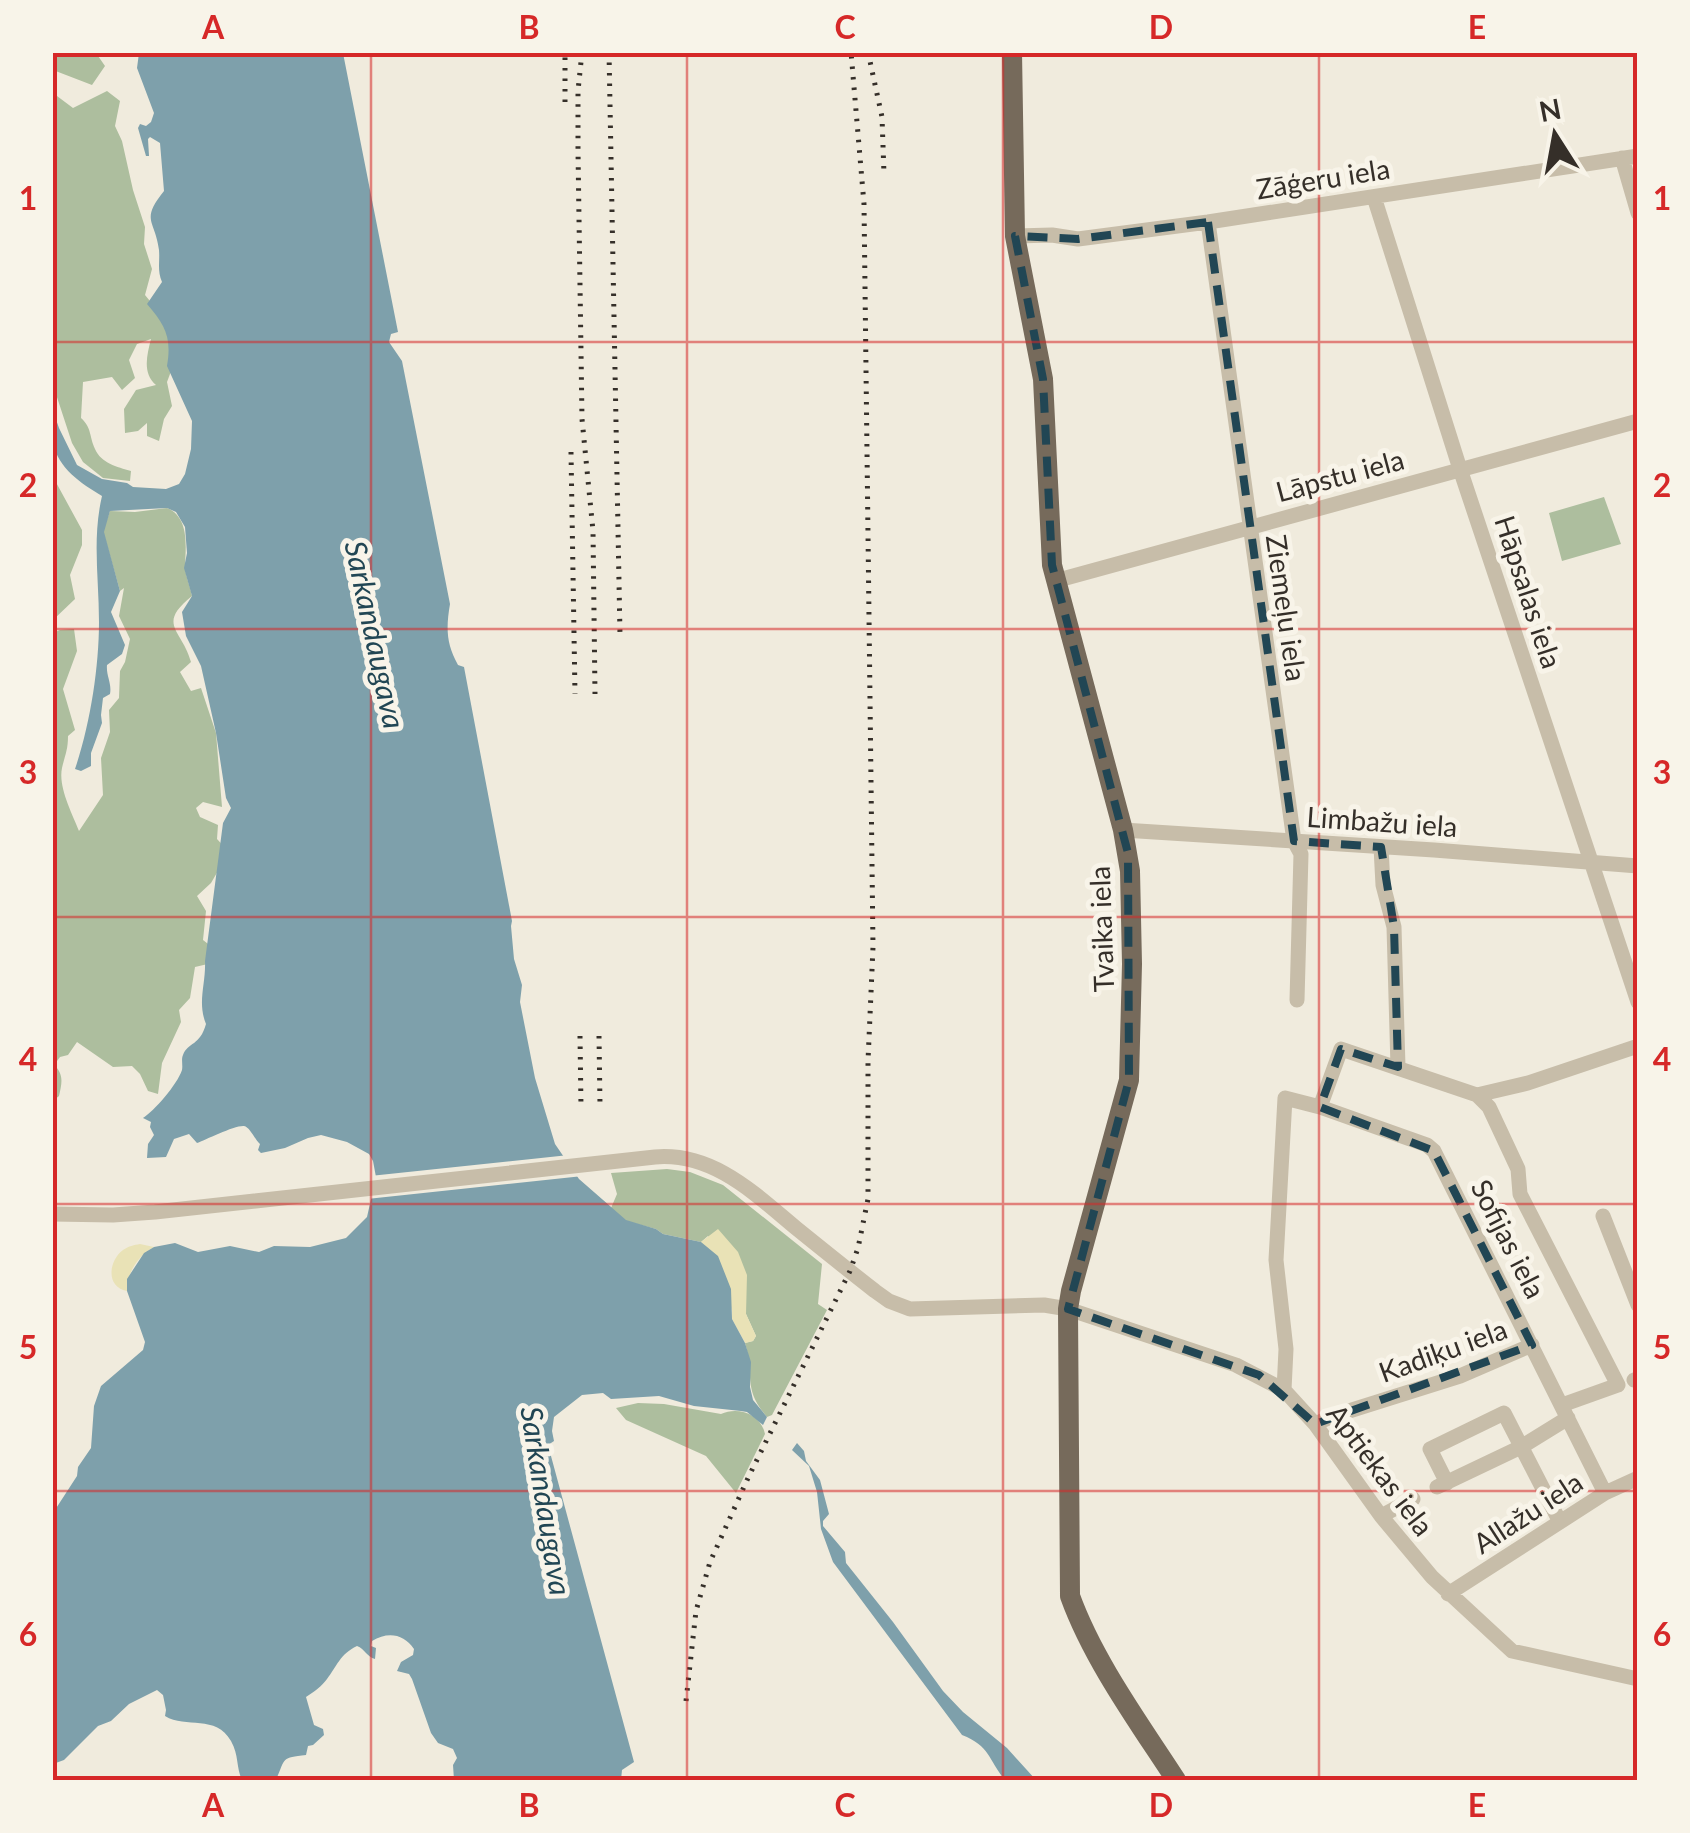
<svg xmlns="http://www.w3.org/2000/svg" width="1690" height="1833" font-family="Lato,sans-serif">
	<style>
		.green { fill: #adbe9e }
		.sand { fill: #e9e2b6 }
		.water { fill: #7ea0ab }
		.pier { fill: #f0ebdd }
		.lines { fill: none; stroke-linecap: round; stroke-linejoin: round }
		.minor { stroke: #c7bda9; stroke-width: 15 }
		.major { stroke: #766a5b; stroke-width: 20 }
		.rail { stroke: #352f29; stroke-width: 5; stroke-dasharray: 2.5 8; stroke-linecap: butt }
		.marked { fill: none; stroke: #214654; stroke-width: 8; stroke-dasharray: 20 12; stroke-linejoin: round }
		.grid { fill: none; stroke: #d62828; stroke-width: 2.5; stroke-opacity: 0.55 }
		.labels { text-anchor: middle; stroke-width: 10; stroke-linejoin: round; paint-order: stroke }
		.street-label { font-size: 28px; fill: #352f29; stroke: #f8f4e9 }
		.water-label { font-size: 30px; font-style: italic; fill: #214654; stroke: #f8f4e9 }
		.neatline { fill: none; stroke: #d62828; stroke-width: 4 }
		.grid-label { font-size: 32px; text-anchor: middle; font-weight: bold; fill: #d62828 }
	</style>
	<rect width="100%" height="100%" fill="#f0ebdd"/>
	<path class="green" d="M52,53H79L78,56L96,53L105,66L92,85L53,70Z
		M107,91L120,101L115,126L122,141L133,190L145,227L144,244L152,269L145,295L167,322L176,358L167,382L172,406L164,419L159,441L147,436V423L138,431L125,433L124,409L136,390L156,385C142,373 147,355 151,339L137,344L129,360L135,378L122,390L112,377L83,382L81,418C92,428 89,436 95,449C101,463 117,467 131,471L130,481L103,478L83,462L72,443L53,385V93L73,108Z
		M52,475L82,530V545L70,575L75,599L53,620Z
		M1604,497L1621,544L1562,561L1549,513Z
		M167,508C189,517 186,545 185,565C185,575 190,586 192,596C156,625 182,629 191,662L180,672L191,691L201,688L216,733L222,807L203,802L196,808L200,817L218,825L217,839L229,852L211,883L197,896L206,911L203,940L212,947V963L195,967L190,998L179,1010L181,1022L162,1063L158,1094L148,1091L140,1074L132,1066L113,1067L77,1042L68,1055L60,1057L54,1065C64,1074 62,1083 59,1096L53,1101L52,1028L56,1027L53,1023V633L60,630L74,629L77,651L63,689L75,730L68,736C68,750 65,755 62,768C58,787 72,813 79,831L103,795L101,758L110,732L109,710L119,698L120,671L125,662L130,639L119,616L124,588L120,591L103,531L110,511L135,512Z
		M667,1169L690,1172L723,1185L822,1264L818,1304L827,1310L772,1415L767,1417C742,1388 755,1376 745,1343L753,1341L756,1336L746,1314V1294L708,1236L701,1242L663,1234L656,1229L626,1221L611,1208L617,1194L611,1173Z
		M638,1403L664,1404L721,1414C738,1406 761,1414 765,1434L736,1493L706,1456L626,1420L616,1408Z"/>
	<path class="sand" d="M718,1229L738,1252L747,1275L746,1314L756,1336L753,1341L745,1343L732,1319V1310L701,1242Z
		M140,1244L154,1247C138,1256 127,1272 127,1291C105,1287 109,1260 123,1250C129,1246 134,1245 140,1244Z"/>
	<path class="water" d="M139,53H343L398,332L391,334L389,342L402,361L450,604C446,628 446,643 458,665L464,667L512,921L511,926L514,959L522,985L520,1002L535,1078L555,1144L579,1179L626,1220L656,1229L663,1234L701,1242L718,1256L731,1289L732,1319L745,1343L751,1362L750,1387L753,1400L767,1417L763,1425L747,1412L741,1411L694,1406L659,1396L611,1399L603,1393L582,1395L554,1417L552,1431L554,1441L548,1445L634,1762L622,1770L621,1780H454L453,1765L457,1758L453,1749L438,1743L431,1733L412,1679L409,1674L397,1671L401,1662L413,1655L414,1649C404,1634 388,1631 372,1641L371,1646L376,1648L375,1659C367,1657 365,1649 357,1646C340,1654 337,1666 327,1679C322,1686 314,1692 306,1697L314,1725L323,1729L324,1735L313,1745L308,1746L306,1755C281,1758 286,1757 276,1780H242C236,1767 239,1755 231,1741C216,1714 186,1729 165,1716L166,1710L163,1695L157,1690L129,1704L111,1721L98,1726L64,1760L53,1764V1513L77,1476L78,1467L91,1448L94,1406L101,1386L143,1350L145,1342L127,1291V1279L144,1253L154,1247L175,1243L198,1252L230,1246L259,1252L274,1246L310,1247L346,1238L367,1217L376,1177L373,1161L369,1154L347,1142L321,1135L308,1138L285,1148L261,1153L258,1150L260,1144C255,1140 250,1127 244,1126C235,1125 205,1140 197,1143L189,1134L174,1139L166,1157L147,1158L148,1144L154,1135L150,1127L151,1122L143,1118C154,1111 177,1085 182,1070C183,1065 181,1059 183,1055C188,1042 200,1046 206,1024C197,1002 206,984 205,961L223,823L231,808L226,798L216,733L201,666L186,636L182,612L192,596L184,568L187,553L185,527L176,512L167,508L110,511L104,532L120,591L111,612L125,645L122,654L107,665C106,676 112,683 110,694L103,698L101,715L102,723L91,753V766L81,771L75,769C90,725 99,668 99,622C99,579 92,539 102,496C81,483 58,469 53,442C51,432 53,419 52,408L59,428L77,465L102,479L127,483L133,487L166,489L179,484L185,474L191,449L192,421L167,366C172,337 165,325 147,304L162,282C157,270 160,262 159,250C155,219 140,221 164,191L160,143L150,137L148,139L149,156H146L138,128L140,124L146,126L151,122L154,113L137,68Z
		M797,1443L804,1451L806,1461L820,1480L829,1514L823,1521V1526L845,1552L846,1563L893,1622L943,1691L963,1712L1007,1748L1036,1780H1005C988,1759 990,1746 962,1735L833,1562L821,1529L817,1492L809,1466L792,1450Z"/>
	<path class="pier" d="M569,1155L583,1176L367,1199L370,1176Z"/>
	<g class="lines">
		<path class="minor" d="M1622,158L1638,213
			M1374,197L1460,469L1638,1002
			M1208,222L1294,841L1301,854L1297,1000
			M1015,236L1052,235L1078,239L1208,222L1638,156
			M1055,581L1638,421
			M1123,830L1434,850L1638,866
			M1381,847L1383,885L1394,927L1398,1067
			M1477,1095L1528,1083L1638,1046
			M1320,1107L1341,1049L1477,1095L1489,1107L1518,1169L1520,1194L1618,1385L1562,1405
			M52,1214L113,1215L155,1212L655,1157C713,1152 755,1194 796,1228C822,1249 848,1270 875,1291L889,1301L910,1309L1044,1305L1068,1309L1236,1365L1284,1390L1315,1424L1381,1516L1432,1577L1512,1651L1638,1679
			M1603,1216L1638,1305
			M1634,1380L1638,1379
			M1284,1390L1286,1349L1276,1260L1285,1098L1320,1107L1427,1145L1434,1151L1605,1493
			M1315,1424L1333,1416L1460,1376L1532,1345
			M1447,1483L1430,1449L1504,1413L1560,1522
			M1437,1487L1521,1447L1568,1418
			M1381,1516L1413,1499
			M1448,1594L1605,1493L1638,1478"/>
		<path class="major" d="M1012,52L1015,236L1043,379L1052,565L1123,830L1130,871L1132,964L1129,1080L1071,1291L1068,1309L1070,1596C1093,1660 1139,1723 1176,1780"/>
		<path class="rail" d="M582,52L578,91V151L582,419L593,531L595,694
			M609,52L620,635
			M868,52L882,117L884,174
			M565,102V52
			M571,452L575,694
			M580,1036L581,1107
			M599,1036L600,1105
			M686,1701L696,1611L710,1562L748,1478L850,1271L858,1248L868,1199V1061L873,947L864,204L851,52"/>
	</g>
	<path class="marked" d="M1208,222L1294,841L1381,847L1394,927L1398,1067L1341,1049L1320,1107L1434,1151L1532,1345L1315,1424L1259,1375L1068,1309L1129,1080L1128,853L1052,565L1043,379L1015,236L1078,239Z"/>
	<path class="grid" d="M371,52V1780M687,52V1780M1003,52V1780M1319,52V1780M52,342H1638M52,629H1638M52,917H1638M52,1204H1638M52,1491H1638"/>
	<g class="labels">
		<g class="street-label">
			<text transform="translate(1323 179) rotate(-9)" y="10">Zāģeru iela</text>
			<text transform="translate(1340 476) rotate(-15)" y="10">Lāpstu iela</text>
			<text transform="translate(1528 592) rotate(72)" y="10">Hāpsalas iela</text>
			<text transform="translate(1286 608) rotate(82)" y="10">Ziemeļu iela</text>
			<text transform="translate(1382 822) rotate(4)" y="10">Limbažu iela</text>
			<text transform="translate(1102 929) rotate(-92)" y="10">Tvaika iela</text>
			<text transform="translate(1508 1239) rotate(63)" y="10">Sofijas iela</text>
			<text transform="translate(1443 1351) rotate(-20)" y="10">Kadiķu iela</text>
			<text transform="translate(1380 1470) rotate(53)" y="10">Aptiekas iela</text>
			<text transform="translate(1528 1513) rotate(-33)" y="10">Allažu iela</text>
		</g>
		<g class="water-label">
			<text transform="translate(374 635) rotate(78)" y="10">Sarkandaugava</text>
			<text transform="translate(545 1501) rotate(81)" y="10">Sarkandaugava</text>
		</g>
	</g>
	<rect width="1690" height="1833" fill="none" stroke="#f8f4e9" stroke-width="110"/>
	<g transform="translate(1555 135) rotate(349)" stroke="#f8f4e9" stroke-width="8" paint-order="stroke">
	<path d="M0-8L18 38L0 25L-18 38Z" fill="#352f29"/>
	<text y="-15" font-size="28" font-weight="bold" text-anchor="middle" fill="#352f29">N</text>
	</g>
	<rect x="55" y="55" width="1580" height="1723" class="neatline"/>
	<g class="grid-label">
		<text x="213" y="39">A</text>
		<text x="529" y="39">B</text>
		<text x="845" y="39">C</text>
		<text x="1161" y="39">D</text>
		<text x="1477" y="39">E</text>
		<text x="28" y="210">1</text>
		<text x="1662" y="210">1</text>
		<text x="28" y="497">2</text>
		<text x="1662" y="497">2</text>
		<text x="28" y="784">3</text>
		<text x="1662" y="784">3</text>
		<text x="28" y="1071">4</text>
		<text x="1662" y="1071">4</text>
		<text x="28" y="1359">5</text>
		<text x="1662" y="1359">5</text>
		<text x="28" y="1646">6</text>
		<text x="1662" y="1646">6</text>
		<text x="213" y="1817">A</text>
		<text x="529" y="1817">B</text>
		<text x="845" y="1817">C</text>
		<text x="1161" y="1817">D</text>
		<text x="1477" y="1817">E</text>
	</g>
</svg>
